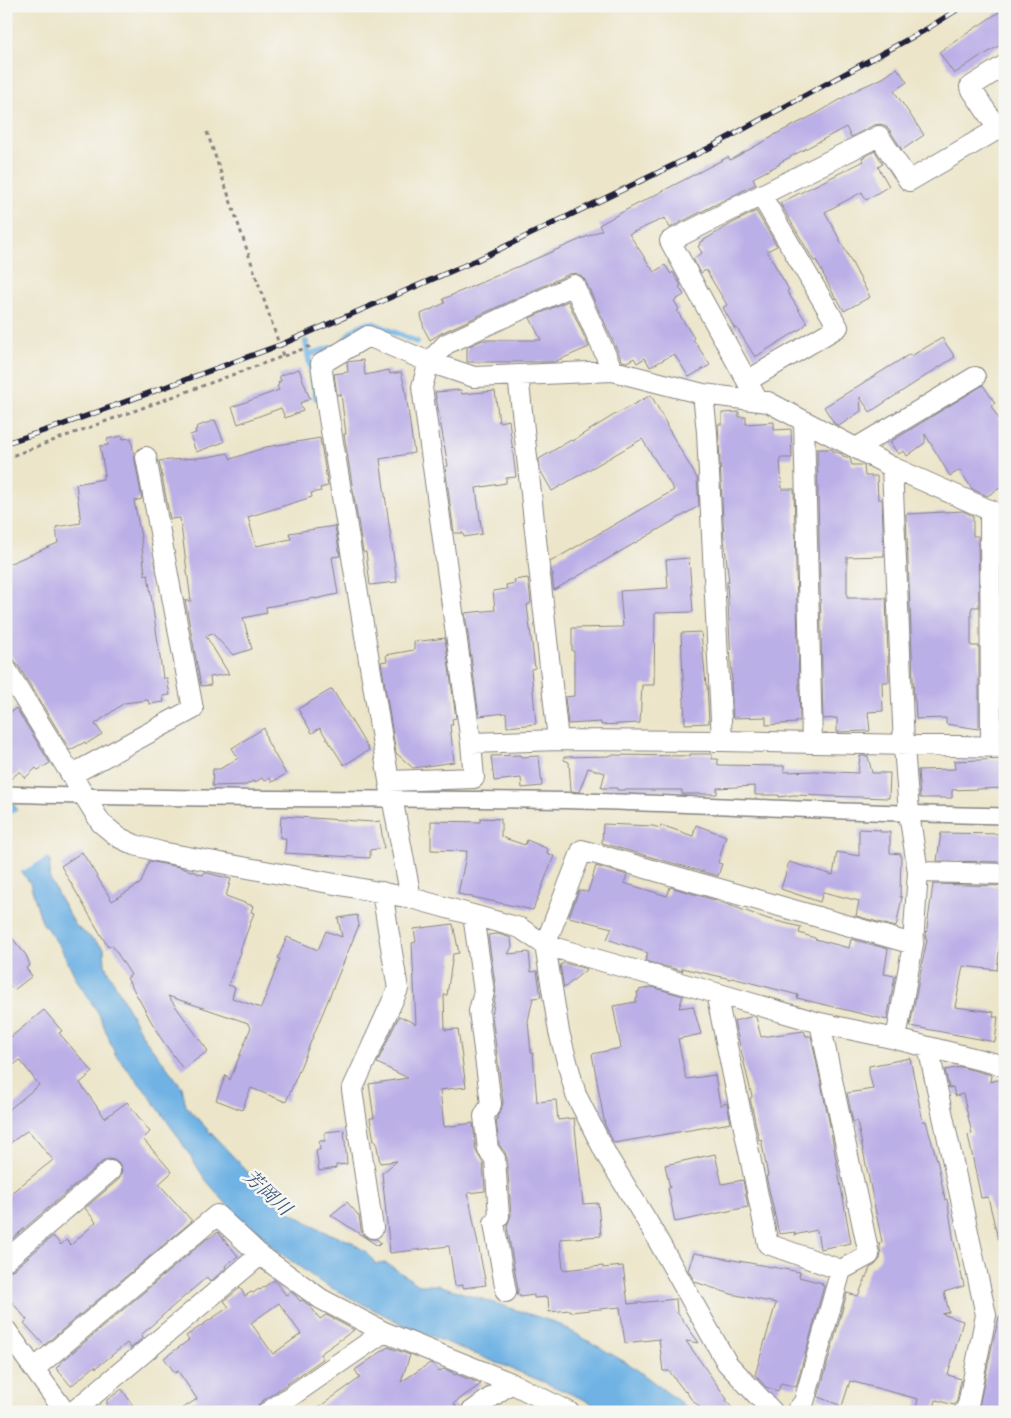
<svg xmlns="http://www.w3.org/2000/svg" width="1011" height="1418" font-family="'Old Standard TT','Noto Serif JP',serif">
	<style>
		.water { fill: #6fb2e4; stroke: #486a90 }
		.pier { fill: #ece5c9 }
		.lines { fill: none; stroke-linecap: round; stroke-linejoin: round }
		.stream { stroke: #6fb2e4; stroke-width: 6 }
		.building { fill: #bbafe7; fill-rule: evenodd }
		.pedestrian-casing { stroke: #878482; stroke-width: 18 }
		.minor-casing { stroke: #878482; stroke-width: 22 }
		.path { stroke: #878482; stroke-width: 3; stroke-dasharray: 4 4; stroke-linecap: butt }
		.pedestrian { stroke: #fff; stroke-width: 15 }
		.minor { stroke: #fff; stroke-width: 20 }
		.rail-casing { stroke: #22223b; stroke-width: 5.5 }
		.rail { stroke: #f6f6f2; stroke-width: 4; stroke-dasharray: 11; stroke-linecap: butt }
		.labels { text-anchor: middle; stroke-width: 5; stroke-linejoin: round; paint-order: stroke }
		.water-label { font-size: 19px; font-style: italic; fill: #3d5476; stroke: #f6f6f2 }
	</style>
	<rect width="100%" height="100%" fill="#f6f6f2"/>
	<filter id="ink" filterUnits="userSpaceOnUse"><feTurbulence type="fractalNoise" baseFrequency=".02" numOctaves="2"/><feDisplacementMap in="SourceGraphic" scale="10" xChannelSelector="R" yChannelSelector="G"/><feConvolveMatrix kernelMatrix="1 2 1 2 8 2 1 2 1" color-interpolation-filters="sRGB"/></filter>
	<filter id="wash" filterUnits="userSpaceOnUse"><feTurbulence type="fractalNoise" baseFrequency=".0096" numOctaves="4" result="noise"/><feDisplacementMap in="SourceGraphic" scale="20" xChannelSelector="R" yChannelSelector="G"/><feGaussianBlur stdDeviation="1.12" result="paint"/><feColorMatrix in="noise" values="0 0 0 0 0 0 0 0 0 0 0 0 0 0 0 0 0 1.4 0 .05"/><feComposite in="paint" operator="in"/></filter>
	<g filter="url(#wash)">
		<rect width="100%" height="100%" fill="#ece5c9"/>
		<path class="water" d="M6,796L15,806L50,861L49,877L59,897L76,926L104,948L105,965L142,1035L182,1087L186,1106L209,1131L281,1207L327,1233L350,1241L367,1253L376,1264L386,1263L419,1285H438L557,1323L632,1366L693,1412H606L585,1400L539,1380L404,1325L322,1283L276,1250L242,1222L205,1179L177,1135L148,1094L115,1054L99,1014L79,984L61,948L42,922L30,883L6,851Z"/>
		<path class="pier" d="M20,809L50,856L19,873L6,855V817Z"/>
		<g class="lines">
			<path class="stream" d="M344,341L351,332L362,325L372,323L417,342
				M306,342L316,398
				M308,355L333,347"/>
		</g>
		<g id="blocks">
			<path class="building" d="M1005,8V42L984,55L983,54L954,74L939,52Z
				M897,68L907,82L894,91L924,135L902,150L889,129L884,125L880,124L874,125L851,137L846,127L779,163L780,164L753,178L756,184L673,226L670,228L665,218L629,234L654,272L665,265L671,274L673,272L681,286L679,287L684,295L674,301L679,309L677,311L694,338L693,339L710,365L689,377L674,354L650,367L645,358L637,363L634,358L627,362L622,361L585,280L581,276L576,273L569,274L441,333L430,340L424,329L421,314L445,303L443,299L602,230L599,225L626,210L728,157L730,160L774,136V135L816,114L858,89L883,78Z
				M875,151L883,164L878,167L889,186L866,200L862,192L825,212L870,297L844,311L837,298L836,299L816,260L814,261L780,203L864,161L862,158Z
				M756,211L777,246L767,251L789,290L787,291L807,323L802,328L755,357L737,328L735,329L723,308L727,305L706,270L701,273L693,259L702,253L698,246L700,245L699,243L731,224Z
				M568,301L589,347L554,362H467V347L483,340H541L530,318Z
				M942,338L955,357L870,412L860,397L861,411L839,426L834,423L824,407L910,354L911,356Z
				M363,360L365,375L389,370L390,374L401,372L405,387L414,453L380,459L397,582L370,585L366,552H363L344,434H346L341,394L337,395L334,374L348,372L347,362Z
				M299,369L310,399L300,403L303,411L285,418L281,408L238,424L232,407L279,390L277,386L279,385L278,382L281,381L279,376Z
				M983,385L995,403L991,406L1005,429V485L987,496L972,489L960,470L950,476L925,434V443L907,456L904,451L898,454L890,442Z
				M461,390L462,394L495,391L499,422L509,420L516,477L506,478V483L476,488L482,534L464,537L463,533H454L445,467L448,466L435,392Z
				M651,395L667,425H666L697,478L699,506L554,590L552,575H554L551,571L550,562L674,490L642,439L552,491L540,470L539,459L571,440L572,441L614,415Z
				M739,412V417H746V424L774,422V430L791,429L792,458H780L782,489H794L800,721H796V723L766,725V717L733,718L731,683H732L727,582H729L724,538L718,424H722V413Z
				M215,420L224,442L196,452L190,435L196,433L195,430L197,429L196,427Z
				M122,436L123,439L131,438L142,499L134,501L141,537L145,575L148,574L163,678H167L170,695L163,696L164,702L149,704L148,700L124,703L95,724L102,734L86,744L85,742L70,750L21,670L6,648V565L58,543L56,527L81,523L76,484L103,479V475H105L100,446L108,445L107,439Z
				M320,438L328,486L320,488L321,491L311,493L312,497L248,517L256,546L291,539L289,533L335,526L340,556L332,557L338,594L315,599V598L266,607L267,613L243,618L252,649L233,655L212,633L206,636L229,674L210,677L211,685L201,686L185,600V601H191L180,518L170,519L159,461L208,457L228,453L231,459L266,447Z
				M817,449H832L833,451L842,454L843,456L850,458L852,465H862L864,466L865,476H877L878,499H882L884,556L847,557V598H886L889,682H882L883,711L868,712L870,731L837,732V718L823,719Z
				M963,511L973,516V536H978L979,607H972L971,611V646H979V729L946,724V718L916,719L915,700H914L906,514Z
				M1002,536H1005V608H1002Z
				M689,558L693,612L655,613L654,685H642L640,723L601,725V722L568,724L565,697L574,696V651H572V628L623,627L620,591L668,588L666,560Z
				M528,578L531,603L527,605L535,668L531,669L536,724L507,727L506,713L479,716L465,613L495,610L493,591L507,589L506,585L515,583L514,580Z
				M701,632L706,685H707L709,723L685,724L681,633Z
				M445,638L456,718L452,719L453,725H450L454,762L413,768L396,753L381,662L387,661L386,655L414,650V642Z
				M1002,656H1005V726H1003Z
				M332,689L369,750L344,765L320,728L312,733L298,709Z
				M16,708L50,763L38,770L36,768L25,778L20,771L6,783V716Z
				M264,728L267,741L286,774L272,782L270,778L264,781L262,778L254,783L253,781L246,785L212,786L213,769H220L238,758L232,748Z
				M690,754H712V759H718V765L784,766V772L815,771L858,773L860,756H868L872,773H890L889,798L793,795L779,797V795H755V786L717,788V794H682V790H617V788H601L605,773L588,768L579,792L571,791L569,762L564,760V757L609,756V755L690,756Z
				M520,755L521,757L539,756L542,786L522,788L521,778L494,781L491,756Z
				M1005,759V788L952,790V798H920L918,770L955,769L954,761Z
				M281,816L373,822L380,821L384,848L370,850V858L285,853L286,838H280Z
				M481,818L501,819V837L525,845L527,840L548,849L547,853L554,856L533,910L458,894L467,851L431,850V821L480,822Z
				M603,824L653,826L660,828L661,825L693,836L696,825L726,836L718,863L722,864L718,876L602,843Z
				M859,829L880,830V832H890V853L901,854L900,897H902L896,927L856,916L859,901L823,892L820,902L781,889L789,862L833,875L837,852L859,856Z
				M941,833L1005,834V862L937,861Z
				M82,852L112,901L141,883L149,861L179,867L203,875L204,872L231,879L226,896L253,906L251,912L254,913L240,951L241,952L228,985L235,987L232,998L261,1008L280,959L278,958L287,937L318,950L326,931L342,937L338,918L357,915L359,925L286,1102L251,1088L242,1110L216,1100L226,1075L230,1080L251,1027L248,1025V1023L168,996L208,1051L183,1069L160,1037L127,978L131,975L112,945L108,947L61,866Z
				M596,866L627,875L624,883L667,896L670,887L715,900L768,919L801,927L799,933L815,938V939L849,948L851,939L888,949L884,974L895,976L887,1020L797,998L798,995L732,978L731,979L682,968L683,971L645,961L648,953L607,939L612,928L569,917L579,890L588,892Z
				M933,884L1005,886V935L1001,936L997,970L963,966L955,1007L994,1012L993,1017H998L995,1042L910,1026L927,939H925L926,935Z
				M453,924L459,953L453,954L447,995H444L445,1030L458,1029L466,1087L440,1090L444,1127L473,1123L476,1151L483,1163L485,1191L468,1193L486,1285L463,1288V1285L455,1286L449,1246L390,1253L382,1173L397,1161L380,1163L376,1141H374L370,1118H374L369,1084L408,1078L377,1063L399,1016L416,1024L412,943L416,942L414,929Z
				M6,931L26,955L30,965L26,968L32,976L14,990L6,981Z
				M498,934L511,938L512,947L508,954L529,952L531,972L537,971L541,997L533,998L528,1021L531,1053H533L537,1102L556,1100L558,1120L574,1118L583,1204L598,1203L601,1236L560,1239L563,1270L603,1266V1268L623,1266L628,1304L676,1299L677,1312L699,1343L686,1341L727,1399L726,1401L736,1412H705L691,1399L686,1391L685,1392L669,1371H663L659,1339L625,1343L620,1307L570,1312V1310L549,1312L548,1297L534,1298V1295L520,1297V1295H517L518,1290L507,1226L511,1215L507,1158L505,1152L499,1145L496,1120L498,1119L497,1117L501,1110L503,1102L492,1016L496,991L488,935Z
				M564,963L587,969L564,988L560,965Z
				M652,987L683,996L679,1008L693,1006L701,1034L678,1039L686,1079L715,1075L720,1105L727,1103L731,1123L614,1143L605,1125L592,1054L621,1048L613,1006L636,1002V998H638L637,992H639V990Z
				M44,1010L62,1031L59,1033L93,1072L80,1083L105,1118L127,1102L150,1132L143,1139L172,1172L159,1184L192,1221L44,1345L24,1323L27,1320L6,1295V1272L14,1269L53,1236L61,1245L66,1240L71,1245L96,1222L85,1208L118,1180L121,1175L122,1169L119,1164L114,1160L108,1159L102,1162L6,1244V1197L53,1160L28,1130L6,1146V1112L39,1085L20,1060L6,1071V1041Z
				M754,1016L756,1017L761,1037L804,1031L806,1036H811L830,1126L851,1243L820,1249L817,1230L794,1235L795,1232L779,1234L766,1176H768L761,1139L759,1140L750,1098L752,1097V1096L734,1021Z
				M910,1058L923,1122L926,1121L938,1164L945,1200L947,1199L954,1242L964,1286L944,1292L949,1312L942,1314L963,1321L948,1375L961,1379L957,1401L954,1405L936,1400L933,1412H915L918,1399L850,1381L842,1406L818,1397L847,1293L858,1296L870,1268L875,1265L880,1259L881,1253L879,1243L882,1242L857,1121L853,1122L847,1093L873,1089L869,1073V1066Z
				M961,1067L991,1075L990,1082L1005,1078V1239H998L988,1197L981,1198L968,1135L972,1134L963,1094L955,1096L953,1087L949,1088L945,1070Z
				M344,1130L347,1164L336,1165V1168L319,1171L316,1150H320L319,1141H325V1132Z
				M715,1154L722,1184L743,1180L748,1207L675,1222L668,1188H670L665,1165Z
				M347,1202L359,1216L361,1230L363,1235L369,1239H377L381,1243L378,1246L331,1215Z
				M218,1232L238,1256L225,1266L226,1268L210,1282L207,1277L171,1308L141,1335L143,1338L131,1348L127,1343L96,1368L95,1366L71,1386L56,1368L60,1364V1363L208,1238V1239Z
				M694,1253L800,1272L799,1277L822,1283V1285L824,1286L796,1387L781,1383L778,1391L766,1387L755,1375L776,1303L731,1294L695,1282L688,1270Z
				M274,1280L286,1295L291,1292L297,1297L300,1301L302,1300L310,1306L320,1319L326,1315L354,1330L320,1354L323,1359L261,1402L258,1406L256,1412H177L197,1399L178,1371L175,1373L164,1358L189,1340L186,1336L229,1307L224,1301L240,1288L245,1296L251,1292L253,1293L259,1289L260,1290ZM279,1303L301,1334L273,1354L251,1323Z
				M999,1317H1005V1412H979L978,1411L993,1341Z
				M388,1347L410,1355L401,1382L430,1363L434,1365L438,1372L443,1369L452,1372L454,1375L456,1374L481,1384L454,1403L459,1412H312L360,1378L355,1370Z
				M122,1389L137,1412H110L107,1406V1400Z"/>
		</g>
	</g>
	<g filter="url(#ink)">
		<use href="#blocks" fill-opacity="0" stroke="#878482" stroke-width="1"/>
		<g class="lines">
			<g class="pedestrian-casing">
				<path id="pedestrian" d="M6,794C199,801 391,797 583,801C724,805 864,813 1005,816"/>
			</g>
			<g class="minor-casing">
				<path id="minor" d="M518,375L558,740
					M747,381L838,327L761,195
					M758,401L670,241L879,136L909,181L998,129L970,87L1005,65
					M804,421L812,743
					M856,448L975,377
					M892,467L904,746L909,813L918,872L913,944L896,1039
					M990,510L991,747
					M1005,517L892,467L768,402L703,394L707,432L722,741L1005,747
					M6,669L101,823L118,837L135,845L161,852L411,898L520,928L545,945L716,993L820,1023L896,1039L1005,1066
					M471,743L422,387L429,362L446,344L574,285L613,371
					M71,775L193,709L146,457
					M389,781L474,778L471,743L558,740L722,741
					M918,872L1005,874
					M411,898L389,781L328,412L321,364L368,336L429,362L474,377L613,371L703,394
					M473,915L484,992L479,1011L491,1104L484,1116L488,1149L495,1159L499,1216L494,1223L506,1292
					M716,993L768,1244L841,1270L804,1402L796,1412
					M820,1023L869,1255L841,1270
					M928,1047L986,1315L968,1405L964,1412
					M373,1228L352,1090L398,989L382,892
					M6,1260L110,1171
					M6,1330L65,1412
					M34,1369L217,1215L260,1255L321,1299L384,1332L511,1383L569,1412
					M73,1412L260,1255
					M268,1412L384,1332
					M471,1412L511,1383
					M773,1412L727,1363L647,1221L607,1156L576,1095L559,1032L545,945L582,850L913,944"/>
			</g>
			<path class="path" d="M207,132L283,356
				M6,458L311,346"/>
			<use href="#pedestrian" class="pedestrian"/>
			<use href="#minor" class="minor"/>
			<g class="rail-casing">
				<path id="rail" d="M6,443L59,426L280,345L477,260L709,148L925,30L963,6"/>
			</g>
			<use href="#rail" class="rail"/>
		</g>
	</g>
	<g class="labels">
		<g class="water-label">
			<text transform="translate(268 1192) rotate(43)" y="7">芳岡川</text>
		</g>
	</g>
	<rect width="1011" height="1418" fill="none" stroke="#f6f6f2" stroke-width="25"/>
</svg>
